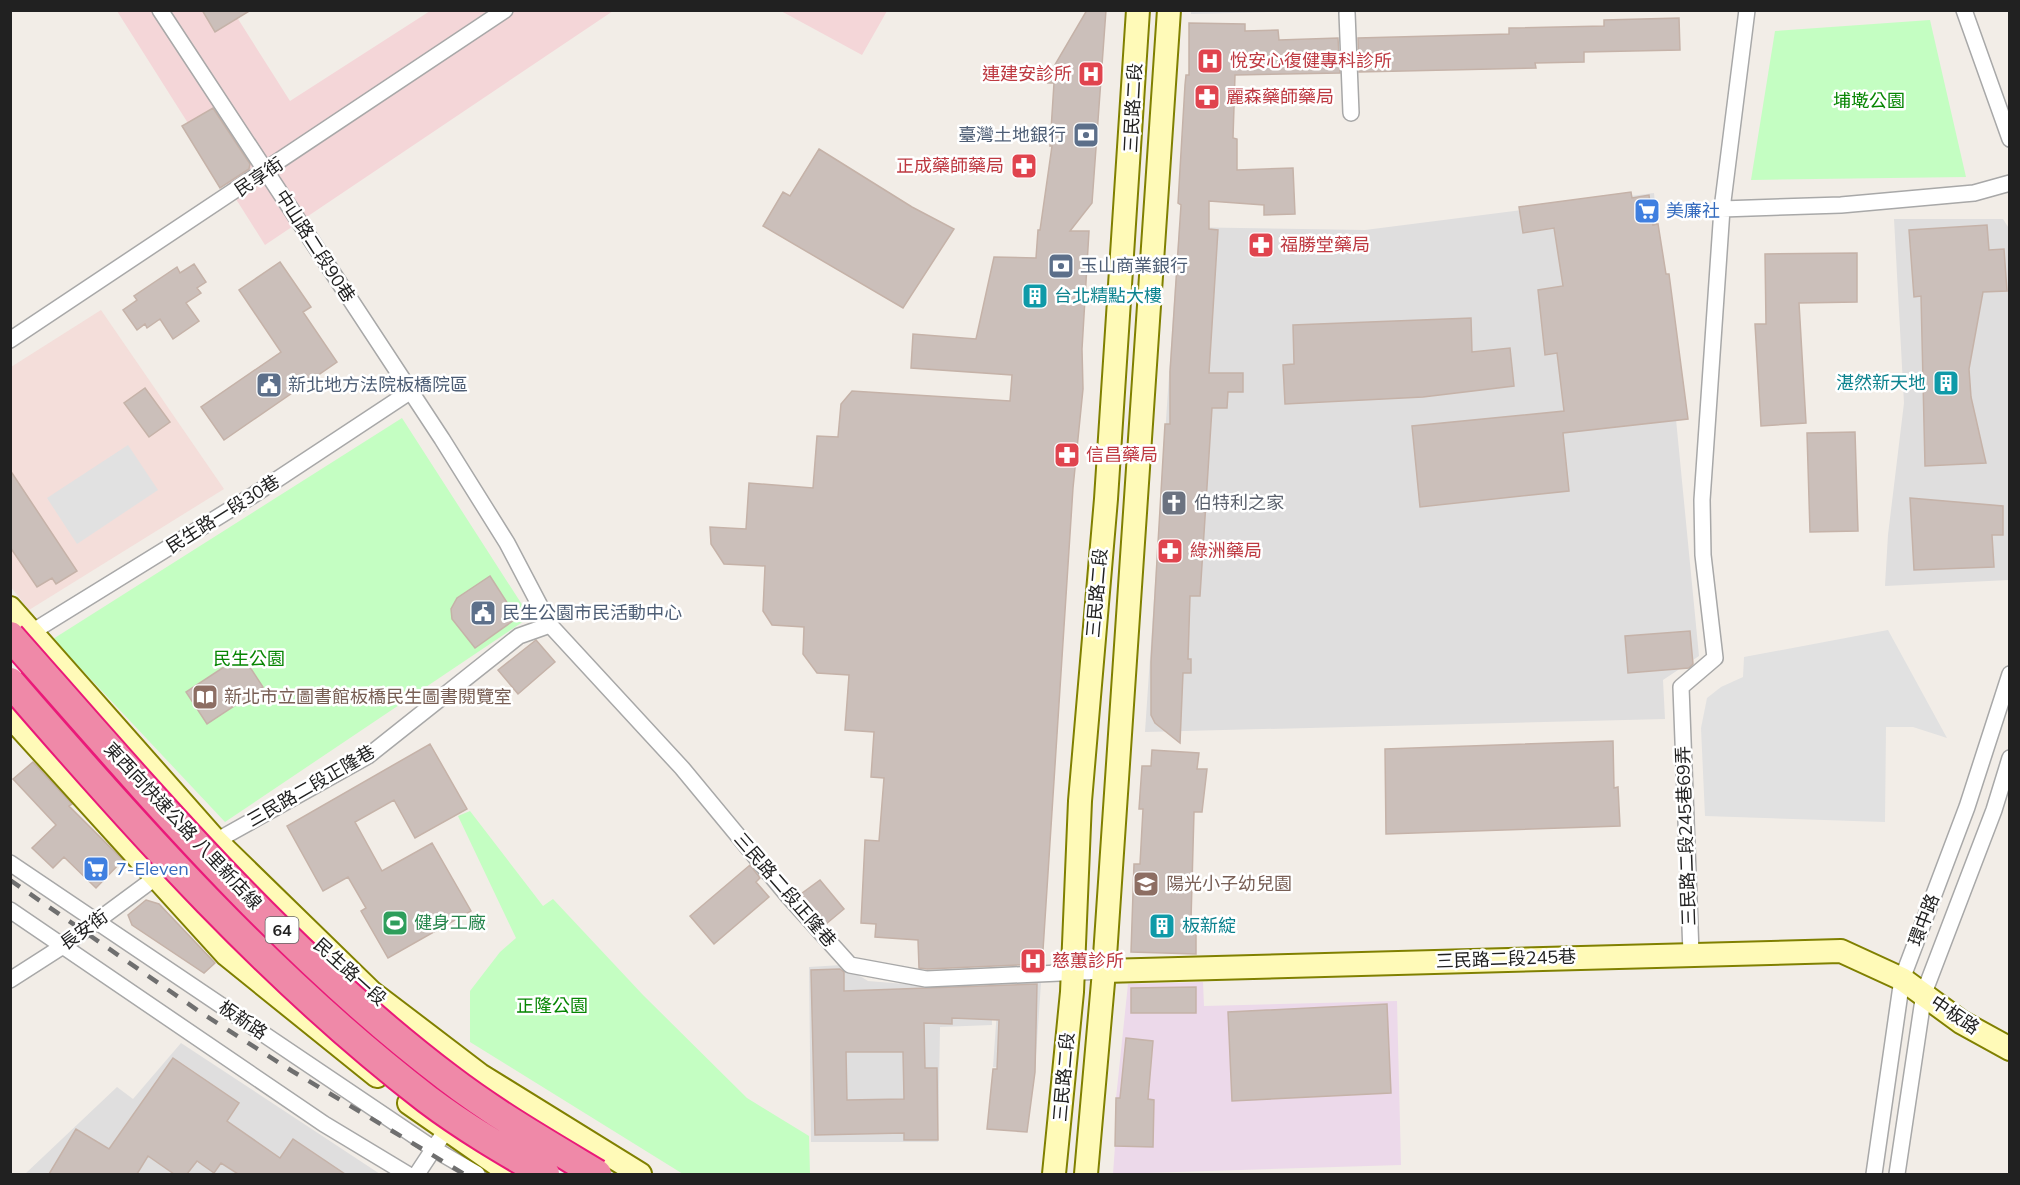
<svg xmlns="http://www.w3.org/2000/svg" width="2020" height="1185" font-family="Mulish,'Noto Sans TC',sans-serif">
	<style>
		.residential { fill: #dfdede }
		.commercial { fill: #f4d6d8 }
		.industrial { fill: #ecd9ea }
		.military { fill: #f4deda }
		.park { fill: #c4fec2 }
		.parking { fill: #e1e1e1 }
		.building { fill: #cbbfba; stroke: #c5b2a8; stroke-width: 1.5; fill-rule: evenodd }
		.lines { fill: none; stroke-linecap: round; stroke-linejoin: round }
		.street-casing { stroke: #a8a8a8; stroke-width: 18 }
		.secondary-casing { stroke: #808000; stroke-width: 26 }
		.street { stroke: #fff; stroke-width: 15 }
		.secondary { stroke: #fffab8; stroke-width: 22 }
		.rail { stroke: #6f6f6f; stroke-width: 4.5; stroke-dasharray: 12 12; stroke-linecap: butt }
		.highway-bridge-casing { stroke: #ea1a79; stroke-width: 32; stroke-linecap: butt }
		.highway-bridge { stroke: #ef89a8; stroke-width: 28 }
		.labels { text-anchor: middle; stroke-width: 5; stroke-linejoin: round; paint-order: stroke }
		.shield { fill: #fff; stroke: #646464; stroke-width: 1.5 }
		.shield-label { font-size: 16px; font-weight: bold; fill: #212121 }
		.health-label { font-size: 18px; fill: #be3a42; stroke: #fff; text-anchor: start }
		.park-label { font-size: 18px; fill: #078603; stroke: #fff }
		.street-label { font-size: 18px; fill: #212121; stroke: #fff }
		.service-label { font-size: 18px; fill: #4e5e75; stroke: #fff; text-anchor: start }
		.shop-label { font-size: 18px; fill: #366cbe; stroke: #fff; text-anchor: start }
		.culture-label { font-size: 18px; fill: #0d838f; stroke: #fff; text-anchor: start }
		.worship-label { font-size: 18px; fill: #5b616d; stroke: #fff; text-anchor: start }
		.education-label { font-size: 18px; fill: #785e54; stroke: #fff; text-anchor: start }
		.leisure-label { font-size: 18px; fill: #27864d; stroke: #fff; text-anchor: start }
	</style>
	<rect width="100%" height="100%" fill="#f2ede7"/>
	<path class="residential" d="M1191,11V10L1307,11L1191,14Z
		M1654,193L1699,656L1663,680L1665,719L1145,732L1179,227L1365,230Z
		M1894,219H2003L2010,230L2009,580L1885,586L1888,535L1904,403Z
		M842,965L868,981L991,991V982L1041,983L1035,1070L993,1067L997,1010L991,993L992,1025L940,1027L938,1142H811L809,967Z
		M181,1043L380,1174H25L117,1087L133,1099Z"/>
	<path class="commercial" d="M117,11H233L290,101L430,11H613L265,245Z
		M781,11H887L862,55Z"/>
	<path class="industrial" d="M1203,982L1204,1006L1397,1001L1401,1165L1113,1174L1115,1146H1153L1154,1100L1116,1098L1128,984Z"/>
	<path class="military" d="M101,310L224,489L29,610L11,587V367Z"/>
	<path class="park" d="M1930,20L1966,177L1751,180L1775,31Z
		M402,418L530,617L225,822L53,639Z
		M470,811L543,906L553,899L643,995L747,1098L809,1136L810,1174H683L470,1042V991L500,952L516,938L458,816Z"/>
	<path class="parking" d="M128,445L158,490L77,544L47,498Z
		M1888,630L1947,738L1913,727H1886L1885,822L1705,816L1701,728L1707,698L1721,687L1743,677L1744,657Z"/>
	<path class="building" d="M202,10H251L215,32Z
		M1087,10H1106L1092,203L1070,231H1089L1082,349L1083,389L1073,488L1043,950H1038L1039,964L927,969L919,968L918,940L875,937L876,924L861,923L865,840L879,841L884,778L871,777L874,732L845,730L849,675L817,673L803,654L804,627L772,625L763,611L765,566L724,564L711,544L710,527L746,529L749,483L813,488L817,436L838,437L841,404L852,391L1010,401L1012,375L911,368L913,334L976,339L994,257L1036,258L1038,230H1040L1052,146H1050L1054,83H1048L1053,68Z
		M1679,18L1680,50L1584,52V62L1535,63L1536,68L1359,72L1358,38L1509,34V28L1604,26V20Z
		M1189,23L1245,24V31L1278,30L1279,40L1338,38L1340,73L1235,75L1233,138L1237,139V170L1293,168L1295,214L1264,215V205L1209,201V229L1218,230L1209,373H1243V392H1228L1227,408H1212L1200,596H1190L1188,659H1191V673H1183L1180,743L1155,723L1151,715V662L1165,424H1170V372L1181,205L1178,203L1185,85L1186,75H1189Z
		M213,108L250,164L249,169L220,188L182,126Z
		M819,149L912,207L954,229L903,308L763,226L783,192L790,196Z
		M1631,192L1632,198L1649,195L1653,225L1658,224L1666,274H1669L1688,419L1563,433L1569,491L1420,507L1412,426L1564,411L1557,353L1545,355L1538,290L1563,286L1554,228L1523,233L1519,207Z
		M1987,225L1989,250L2004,249L2007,291L1983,292L1969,369L1971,397L1986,463L1925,466L1921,296L1914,297L1909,230Z
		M1857,253V302L1799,303L1806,423L1761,426L1755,324H1766L1765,254Z
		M280,262L311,307L303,312L337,362L224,440L201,407L281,352L239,290Z
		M194,264L206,282L197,288L201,293L186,303L199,321L173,339L160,319L147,328L145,324L137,330L123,310L137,300L134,296L177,267L180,273Z
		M1471,318L1472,352L1510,348L1514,386L1423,397L1285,404L1283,365L1294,364L1293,325Z
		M145,388L170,422L149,437L124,403Z
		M1855,432L1858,531L1810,532L1807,433Z
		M10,470L77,571L56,584L52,578L37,587L10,547Z
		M1910,498L2003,506V535H1992L1994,567L1914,570Z
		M490,576L517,618L475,648L452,619L451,609L457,598Z
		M1690,631L1693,664L1689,668L1628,673L1625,636Z
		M536,640L555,662L518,694L498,670Z
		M242,655L263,687L207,724L186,692Z
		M1613,741L1614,788L1618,787L1620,826L1386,834L1385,749Z
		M430,744L467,809L415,838L394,800L355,822L382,871L432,843L471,911L388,958L361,911L366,908L348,877L323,891L287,826Z
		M1152,750L1199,753L1197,769H1207L1202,812H1194L1191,920V932H1196V954L1131,952L1134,864H1140L1143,809H1139L1142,766H1151Z
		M33,762L72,804L69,806L123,860L96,888L64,857L53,868L32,848L56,825L13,779Z
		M750,865L760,878L756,882L769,897L714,944L690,916Z
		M820,880L844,909L826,924L801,894Z
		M146,900L159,904L215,963L204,973L132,925L128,915Z
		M840,969L844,972V991L1037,984L1035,1072L1027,1132L987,1129L993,1069H997L999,1020L952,1018V1024L924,1023L925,1068H937L938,1140H904V1133L815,1135L811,970ZM846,1052H903L904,1099L847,1100Z
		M1196,987V1013H1131V988Z
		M1387,1004L1391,1093L1232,1101L1228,1012Z
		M1126,1038L1153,1041L1148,1099L1154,1100L1153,1147L1115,1146L1116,1098H1120Z
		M173,1058L239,1103L227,1121L280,1158L293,1139L345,1174H238L221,1163L214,1173L197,1161L187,1174H174L148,1156L137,1174H49L76,1129L109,1149Z"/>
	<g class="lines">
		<g class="street-casing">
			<path id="street" d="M160,10L442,439L507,543L550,625L682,768L788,896L850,965L926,979L1104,971
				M1964,10L2010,139
				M1347,13L1351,113
				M1722,209L1841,205L1974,193L2010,183
				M10,340L505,10
				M32,632L252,496L411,391
				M10,863L434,1149L477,1174
				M10,910L324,1124L407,1174
				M1691,953L1681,687L1715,658L1703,555L1702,500L1722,209L1747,10
				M10,980L63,946L155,878L216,841L368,756L519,636L550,625
				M417,1174L452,1121
				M1874,1174L1902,979L1967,807L2010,674
				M1897,1174L1924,993L1994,810L2010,758"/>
		</g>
		<g class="secondary-casing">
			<path id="secondary" d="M10,608L216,841L371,992L480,1075L640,1174
				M10,716L227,955L377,1076
				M1104,971L1841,951L1902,979L1961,1022L2010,1049
				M409,1103L511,1174
				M1054,1174L1072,992L1080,801L1106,499L1138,10
				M1086,1174L1104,971L1169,10"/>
		</g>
		<use href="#street" class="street"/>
		<use href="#secondary" class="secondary"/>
		<path class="rail" d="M10,880L203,1014L292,1071L464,1174"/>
		<g class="highway-bridge-casing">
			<path id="highway-bridge" d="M10,636C147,791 283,953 448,1078C495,1114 547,1144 597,1174
				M10,682C138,830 271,979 427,1099C464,1127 505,1151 545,1174"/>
		</g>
		<use href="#highway-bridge" class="highway-bridge"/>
	</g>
	<defs>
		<g id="hospital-square" transform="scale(1.35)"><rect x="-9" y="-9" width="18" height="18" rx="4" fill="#e0444e" stroke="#fff"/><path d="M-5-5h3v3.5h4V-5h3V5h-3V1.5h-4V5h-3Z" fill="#fff"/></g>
		<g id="pharmacy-square" transform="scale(1.35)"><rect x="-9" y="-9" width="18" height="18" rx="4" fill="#e0444e" stroke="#fff"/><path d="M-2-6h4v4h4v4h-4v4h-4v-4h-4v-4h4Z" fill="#fff"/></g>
		<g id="bank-square" transform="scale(1.35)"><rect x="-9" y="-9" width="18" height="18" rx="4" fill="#5c6f8a" stroke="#fff"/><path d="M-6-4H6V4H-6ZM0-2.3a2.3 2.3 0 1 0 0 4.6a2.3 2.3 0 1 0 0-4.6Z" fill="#fff"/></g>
		<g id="supermarket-square" transform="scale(1.35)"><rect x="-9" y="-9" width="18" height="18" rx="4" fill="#3f7fe0" stroke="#fff"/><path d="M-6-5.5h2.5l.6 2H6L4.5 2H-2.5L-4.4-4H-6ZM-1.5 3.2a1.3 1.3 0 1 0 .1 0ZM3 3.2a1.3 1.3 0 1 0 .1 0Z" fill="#fff"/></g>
		<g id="building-square" transform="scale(1.35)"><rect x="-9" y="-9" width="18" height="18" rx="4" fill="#0f9aa8" stroke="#fff"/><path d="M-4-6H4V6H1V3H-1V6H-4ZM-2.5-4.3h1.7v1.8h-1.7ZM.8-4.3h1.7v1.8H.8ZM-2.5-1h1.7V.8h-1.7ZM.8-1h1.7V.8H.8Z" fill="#fff"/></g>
		<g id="civic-square" transform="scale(1.35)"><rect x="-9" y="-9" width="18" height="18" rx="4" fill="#5c6f8a" stroke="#fff"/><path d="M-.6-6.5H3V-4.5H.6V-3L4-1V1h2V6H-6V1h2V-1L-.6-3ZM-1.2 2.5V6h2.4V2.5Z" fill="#fff"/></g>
		<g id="church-square" transform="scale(1.35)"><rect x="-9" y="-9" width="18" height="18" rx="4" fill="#6b7280" stroke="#fff"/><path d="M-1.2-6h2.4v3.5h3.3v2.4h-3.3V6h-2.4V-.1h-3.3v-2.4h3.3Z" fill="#fff"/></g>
		<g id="library-square" transform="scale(1.35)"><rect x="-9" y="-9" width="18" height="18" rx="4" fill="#8d6e63" stroke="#fff"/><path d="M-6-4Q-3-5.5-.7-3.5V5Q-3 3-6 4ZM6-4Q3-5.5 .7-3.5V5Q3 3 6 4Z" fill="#fff"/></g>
		<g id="school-square" transform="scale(1.35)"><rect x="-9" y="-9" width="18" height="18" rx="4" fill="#8d6e63" stroke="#fff"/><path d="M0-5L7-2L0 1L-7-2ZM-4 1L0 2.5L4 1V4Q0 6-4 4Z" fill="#fff"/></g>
		<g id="stadium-square" transform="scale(1.35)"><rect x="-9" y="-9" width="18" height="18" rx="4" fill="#2e9e5b" stroke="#fff"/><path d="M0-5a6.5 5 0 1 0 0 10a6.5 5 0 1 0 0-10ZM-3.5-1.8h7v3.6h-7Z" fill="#fff"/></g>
	</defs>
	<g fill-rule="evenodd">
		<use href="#hospital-square" x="1210" y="61"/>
		<use href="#hospital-square" x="1091" y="74"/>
		<use href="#pharmacy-square" x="1207" y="97"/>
		<use href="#bank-square" x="1086" y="135"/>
		<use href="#pharmacy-square" x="1024" y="166"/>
		<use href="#supermarket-square" x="1647" y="211"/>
		<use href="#pharmacy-square" x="1261" y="245"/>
		<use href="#bank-square" x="1061" y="266"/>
		<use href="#building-square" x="1035" y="296"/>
		<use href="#building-square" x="1946" y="383"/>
		<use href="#civic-square" x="269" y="385"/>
		<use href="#pharmacy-square" x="1067" y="455"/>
		<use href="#church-square" x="1174" y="503"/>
		<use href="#pharmacy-square" x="1170" y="551"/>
		<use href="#civic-square" x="483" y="613"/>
		<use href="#library-square" x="205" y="697"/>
		<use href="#supermarket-square" x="96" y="869"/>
		<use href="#school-square" x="1146" y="884"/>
		<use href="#stadium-square" x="395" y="923"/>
		<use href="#building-square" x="1162" y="926"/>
		<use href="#hospital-square" x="1033" y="961"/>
	</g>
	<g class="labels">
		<rect class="shield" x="265.5" y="917" width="33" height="26" rx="4.5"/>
		<g class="shield-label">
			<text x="282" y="936">64</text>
		</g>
		<g class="health-label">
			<text x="1230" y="67">悅安心復健專科診所</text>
			<text x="1072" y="80" text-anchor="end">連建安診所</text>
			<text x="1226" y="103">麗森藥師藥局</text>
			<text x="1004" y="172" text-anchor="end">正成藥師藥局</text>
			<text x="1280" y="251">福勝堂藥局</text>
			<text x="1086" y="461">信昌藥局</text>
			<text x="1190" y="557">綠洲藥局</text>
			<text x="1052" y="967">慈蕙診所</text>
		</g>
		<g class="park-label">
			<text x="1869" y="107">埔墘公園</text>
			<text x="249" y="665">民生公園</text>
			<text x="552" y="1012">正隆公園</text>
		</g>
		<g class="street-label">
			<text transform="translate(1133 108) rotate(-87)" y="6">三民路二段</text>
			<text transform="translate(259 177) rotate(-34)" y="6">民享街</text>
			<text transform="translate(315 246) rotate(57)" y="6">中山路二段90巷</text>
			<text transform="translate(223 514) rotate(-32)" y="6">民生路一段30巷</text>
			<text transform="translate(1097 593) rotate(-85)" y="6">三民路二段</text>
			<text transform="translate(311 786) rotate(-30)" y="6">三民路二段正隆巷</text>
			<text transform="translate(183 826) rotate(47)" y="6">東西向快速公路 八里新店線</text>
			<text transform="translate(1686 836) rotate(-92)" y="6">三民路二段245巷69弄</text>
			<text transform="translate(785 890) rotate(49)" y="6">三民路二段正隆巷</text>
			<text transform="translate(1924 920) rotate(-69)" y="6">環中路</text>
			<text transform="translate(84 930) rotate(-36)" y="6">長安街</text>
			<text transform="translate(1506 959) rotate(-2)" y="6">三民路二段245巷</text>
			<text transform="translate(350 972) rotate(42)" y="6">民生路一段</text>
			<text transform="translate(1955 1015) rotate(34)" y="6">中板路</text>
			<text transform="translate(243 1020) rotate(34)" y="6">板新路</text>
			<text transform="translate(1064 1077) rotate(-85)" y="6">三民路二段</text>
		</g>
		<g class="service-label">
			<text x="1066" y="141" text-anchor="end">臺灣土地銀行</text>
			<text x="1080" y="272">玉山商業銀行</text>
			<text x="288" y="391">新北地方法院板橋院區</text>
			<text x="502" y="619">民生公園市民活動中心</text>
		</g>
		<g class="shop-label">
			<text x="1666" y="217">美廉社</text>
			<text x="116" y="875">7-Eleven</text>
		</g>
		<g class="culture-label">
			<text x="1054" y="302">台北精點大樓</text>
			<text x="1926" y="389" text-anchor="end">湛然新天地</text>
			<text x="1182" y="932">板新綻</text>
		</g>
		<g class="worship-label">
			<text x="1194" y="509">伯特利之家</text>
		</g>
		<g class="education-label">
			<text x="224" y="703">新北市立圖書館板橋民生圖書閱覽室</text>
			<text x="1166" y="890">陽光小子幼兒園</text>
		</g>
		<g class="leisure-label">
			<text x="414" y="929">健身工廠</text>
		</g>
	</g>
	<rect width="2020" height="1185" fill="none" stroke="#212121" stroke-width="24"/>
</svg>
